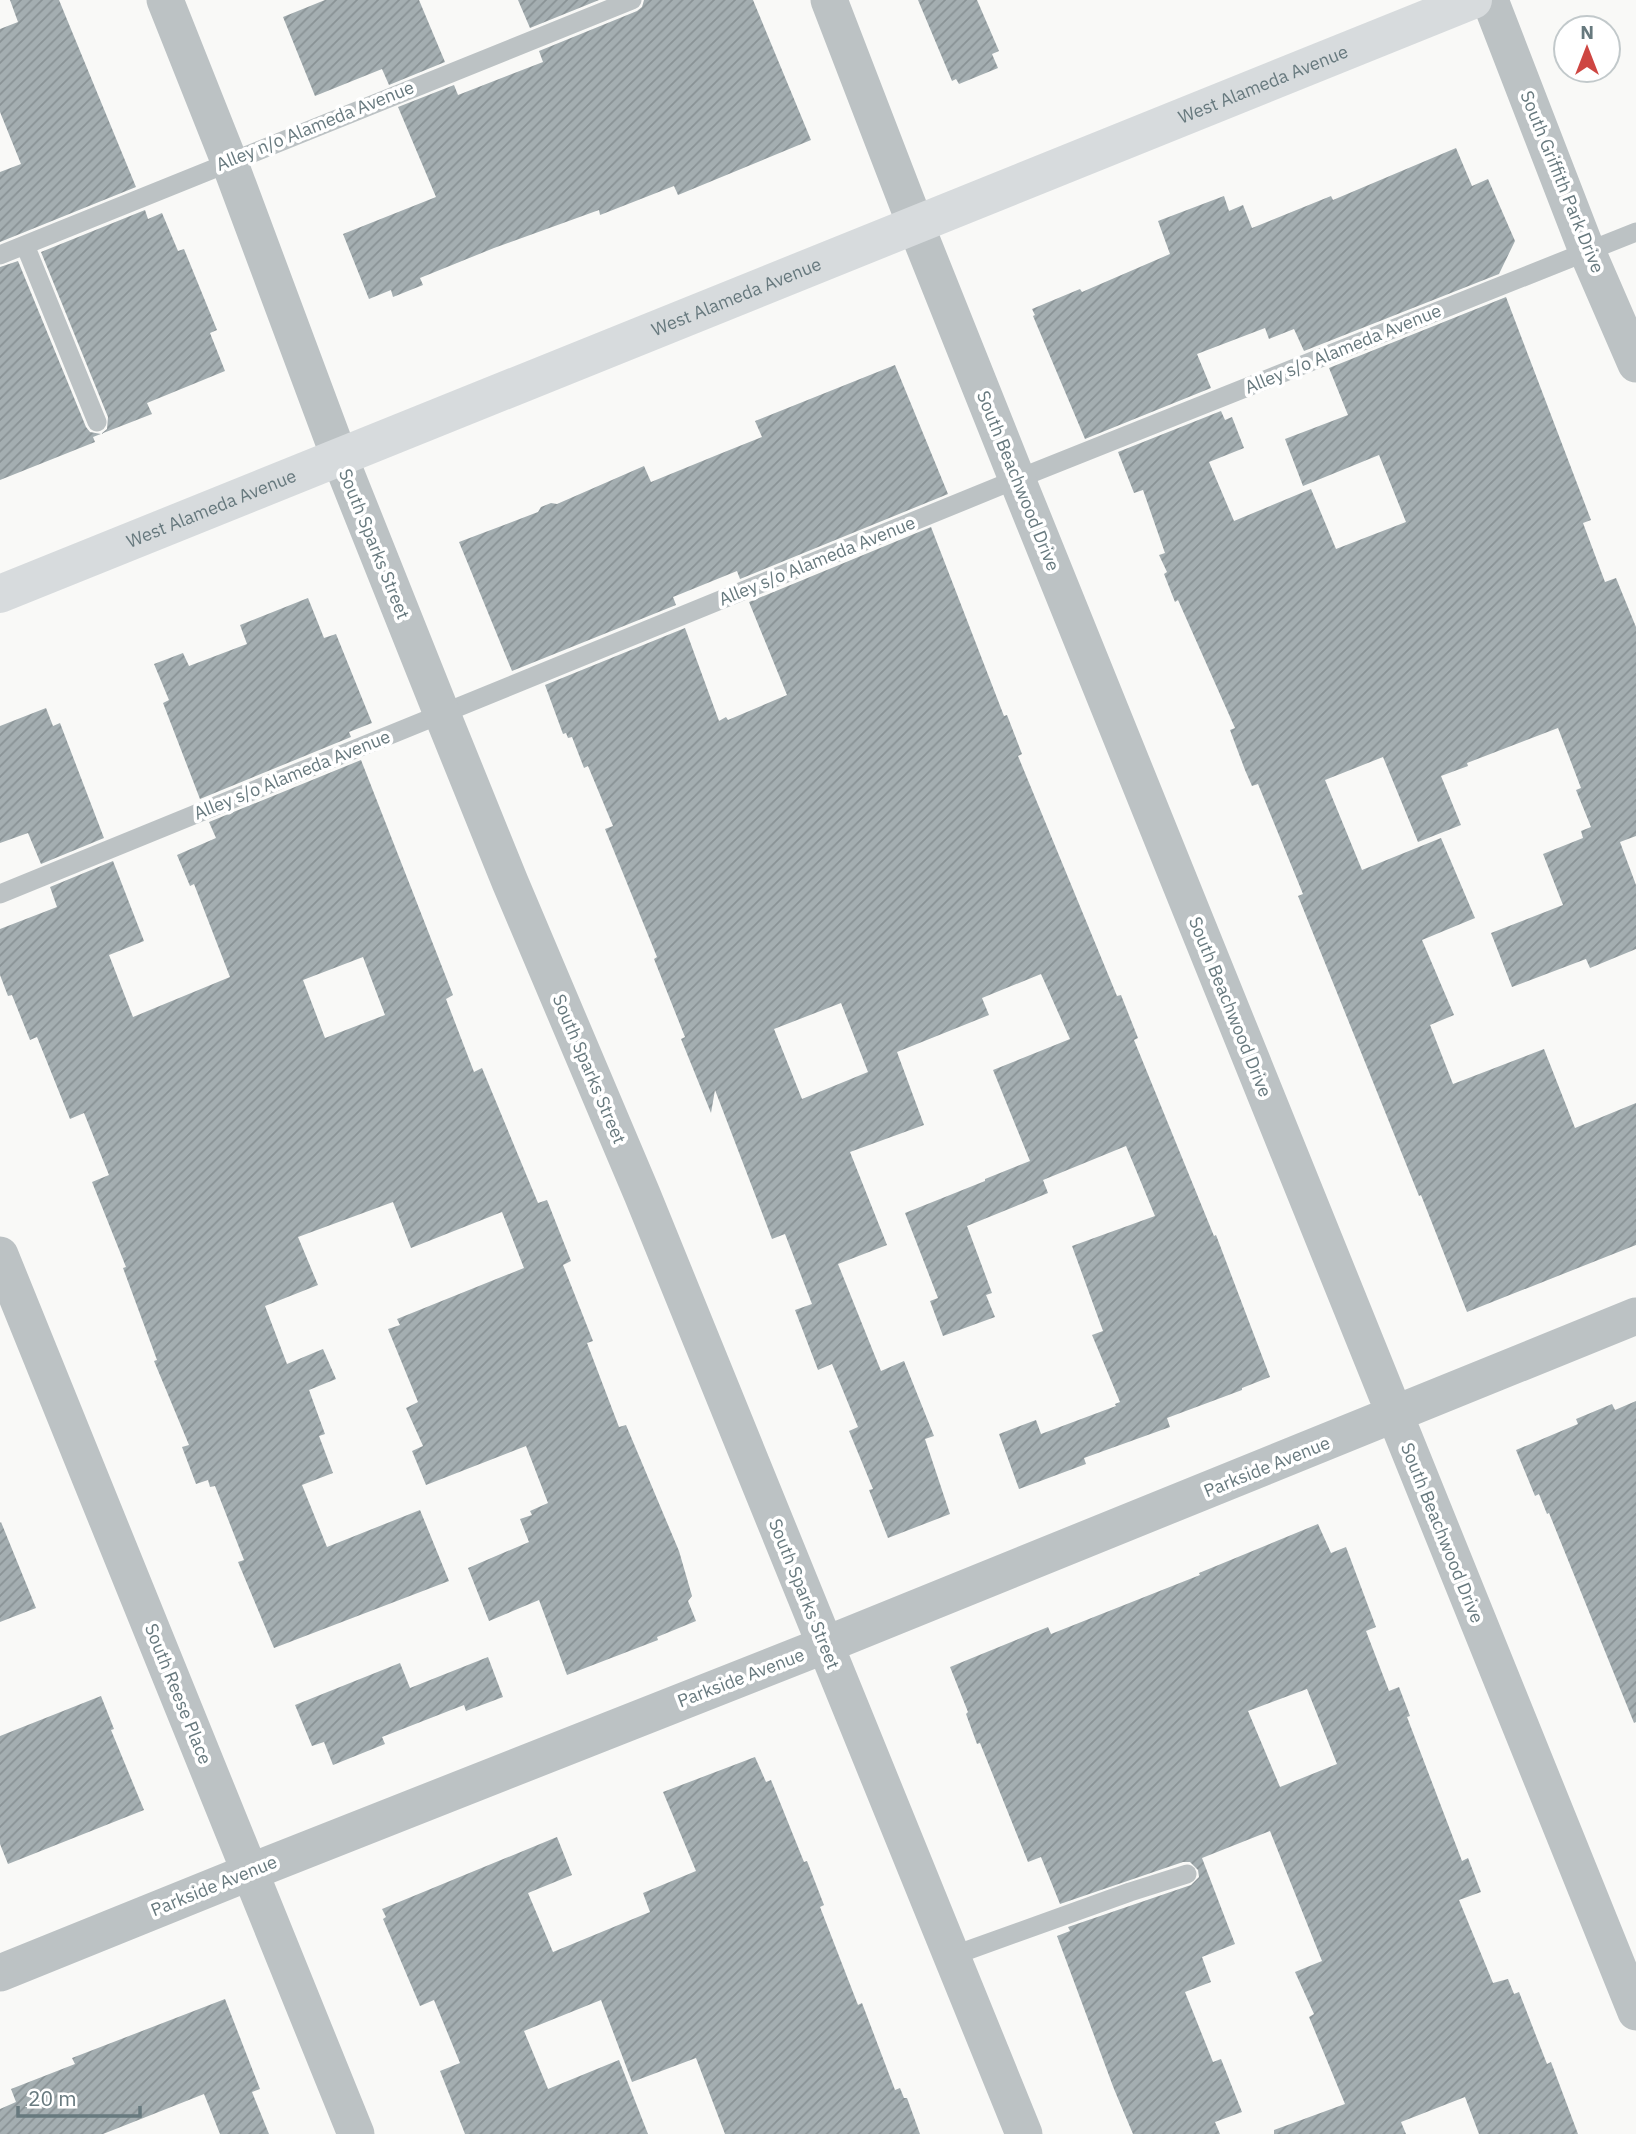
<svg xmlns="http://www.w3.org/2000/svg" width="1636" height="2134" font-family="'IBM Plex Sans',sans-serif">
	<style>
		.building { fill: url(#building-hatch); fill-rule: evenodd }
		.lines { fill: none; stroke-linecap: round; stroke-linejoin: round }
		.lane { stroke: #bcc2c4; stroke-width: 19 }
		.street { stroke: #bcc2c4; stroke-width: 37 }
		.secondary { stroke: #d7dbdd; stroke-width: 38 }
		.labels { text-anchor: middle; stroke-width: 7; stroke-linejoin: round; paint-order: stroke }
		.street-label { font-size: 18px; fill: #67797e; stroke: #fff }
	</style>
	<defs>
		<pattern id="building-hatch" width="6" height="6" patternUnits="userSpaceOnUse" patternTransform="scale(1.75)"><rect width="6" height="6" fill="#a4aeb1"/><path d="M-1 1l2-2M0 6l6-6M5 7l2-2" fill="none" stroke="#899295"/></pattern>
	</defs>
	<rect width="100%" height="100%" fill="#f9f9f7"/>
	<path class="building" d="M10,0H59L136,187L0,242V172L21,164L0,112V29L18,22Z
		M325,0H419L445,62L389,85L382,69L315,96L283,17Z
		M518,0H599L530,28Z
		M644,0H753L811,140L678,195L674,186L600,215L599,210L494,248L420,278L423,285L393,297L391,290L369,299L343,234L436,197L398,107L454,85L458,95L543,62L539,51L637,11L642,7Z
		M918,0H977L999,51L992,54L998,68L959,84L956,79L952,81Z
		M1456,148L1472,186L1488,179L1515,241L1499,274L1304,351L1294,329L1269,339L1265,328L1197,354L1211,388L1085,439L1033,316L1035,315L1032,309L1080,289L1082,292L1170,254L1158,221L1224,196L1229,211L1243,205L1252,228L1331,196L1333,200Z
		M145,210L148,219L162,213L178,251L184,249L217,330L210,333L225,371L147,403L152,414L93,437L95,442L0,480V267L18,261L86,427L90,432L101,434L107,429L108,417L41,252Z
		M1506,297L1591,520L1583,523L1605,582L1616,578L1636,627V836L1620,842L1636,885V949L1590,968L1586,959L1512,987L1491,933L1563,905L1543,854L1583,838L1581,831L1591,827L1576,790L1581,788L1558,728L1467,763L1468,766L1441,776L1461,825L1418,842L1383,757L1325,780L1362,870L1441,838L1475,918L1422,940L1454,1015L1430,1025L1453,1084L1544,1049L1575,1128L1636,1103V1245L1467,1312L1421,1195L1419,1196L1298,896L1303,894L1258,784L1252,786L1245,770L1230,730L1235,728L1178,600L1175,602L1164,574L1167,572L1159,555L1165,553L1143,490L1134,493L1118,452L1221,411L1225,420L1232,417L1244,448L1209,462L1234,521L1311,489L1336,549L1406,522L1379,455L1303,486L1285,439L1348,415L1329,368Z
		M895,365L948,494L740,579L737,571L673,597L676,605L512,671L459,542L538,512L541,507L551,503L557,504L644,466L651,482L722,453L762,437L755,421Z
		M931,527L1004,716L1007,715L1022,754L1018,756L1117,996L1121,995L1138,1038L1134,1040L1214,1236L1216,1235L1270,1377L1242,1388V1390L1167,1418L1170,1427L1084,1458L1086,1464L1019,1489L999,1434L1036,1420L1041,1434L1116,1406L1115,1404L1120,1402L1092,1335L1103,1331L1072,1246L1155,1216L1126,1146L1043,1180L1048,1193L967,1226L992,1293L986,1295L995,1317L943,1336L930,1301L938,1298L905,1213L985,1181V1179L1030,1161L993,1070L1070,1039L1041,974L982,998L989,1015L897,1052L924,1125L850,1152L887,1245L838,1264L881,1371L904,1361L934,1436L925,1439L950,1514L888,1538L869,1490L873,1489L849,1431L858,1427L832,1364L818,1370L795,1310L812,1304L785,1234L772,1239L715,1090L711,1113L681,1039L685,1037L654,959L657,957L605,829L613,826L588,766L584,768L572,737L568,738L566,733L563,734L545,685L685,628L719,721L726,717L728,720L787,695L749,602ZM841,1003L868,1072L802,1099L774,1029Z
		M308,598L324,638L336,634L372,723L349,732L351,737L200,799L163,703L169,700L154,664L183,653L189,666L247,644L240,625Z
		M46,708L53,726L60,723L104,838L41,864L28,833L0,843V726Z
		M361,760L453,995L446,999L474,1072L482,1068L538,1203L547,1200L571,1261L563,1265L593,1341L587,1343L619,1427L626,1425L679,1551L692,1596L688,1601L696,1621L657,1637L658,1640L567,1675L539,1600L489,1621L468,1568L529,1542L520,1519L532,1515L530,1511L548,1503L526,1446L426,1485L412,1451L423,1446L406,1408L418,1402L388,1329L400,1325L397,1319L524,1268L502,1212L411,1248L393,1202L298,1237L318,1285L265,1306L287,1364L323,1349L336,1379L309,1390L325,1434L319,1436L333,1473L302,1485L327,1547L420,1510L449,1581L274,1648L238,1562L244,1560L215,1486L210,1487L208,1480L196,1484L182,1447L189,1445L154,1361L157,1360L123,1268L126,1267L92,1182L109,1175L84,1113L70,1119L37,1037L30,1040L12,995L8,996L0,975V929L57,907L50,887L113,861L144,941L109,955L133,1017L230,977L194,884L190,886L177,855L216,838L209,822ZM363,957L385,1015L325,1038L303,980Z
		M1636,1401V1722L1634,1723L1549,1513L1547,1514L1539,1494L1535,1496L1516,1450L1578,1424L1576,1419L1612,1404L1615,1410Z
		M1,1522L36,1608L0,1622V1523Z
		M1318,1524L1331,1553L1346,1547L1376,1627L1366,1631L1389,1691L1399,1687L1410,1716L1407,1717L1462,1861L1468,1858L1481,1892L1459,1900L1493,1983L1508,1979L1514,1994L1519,1992L1547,2064L1551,2062L1578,2134H1479L1465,2097L1401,2122L1406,2134H1274V2130L1345,2104L1309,2017L1314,2014L1295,1972L1322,1961L1270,1831L1202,1858L1235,1944L1202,1957L1211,1982L1185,1992L1213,2062L1221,2059L1242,2112L1215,2122L1220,2134H1133L1114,2089L1057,1936L1070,1931L1068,1927L1191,1885L1199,1877L1198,1870L1190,1862H1183L1060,1904L1041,1857L1028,1862L980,1743L977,1744L966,1714L968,1712L950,1667L1048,1627L1051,1634L1200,1575L1199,1573ZM1307,1689L1337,1764L1280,1787L1248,1711Z
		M488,1657L503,1697L466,1711L464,1705L382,1737L385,1744L333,1765L324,1742L312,1746L295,1705L400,1663L410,1688Z
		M101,1696L114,1729L111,1730L144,1810L8,1864L0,1844V1736Z
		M755,1757L766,1782L771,1780L804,1862L807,1861L824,1905L820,1907L858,2005L862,2003L895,2090L900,2088L904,2098H907L920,2134H725L696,2058L632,2082L601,2000L524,2031L548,2089L619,2060L648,2134H465L440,2071L460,2063L434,2000L420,2006L383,1919L386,1917L382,1909L557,1837L572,1875L528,1893L553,1952L650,1912L643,1893L696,1871L663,1792Z
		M225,1999L260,2089L252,2092L269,2134H220L204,2094L103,2134H0V2109L16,2102L11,2089L75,2064L72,2058Z"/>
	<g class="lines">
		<path class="lane" d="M25,245L97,422
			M0,255L632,0
			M0,894L1017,479L1636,232
			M952,1956L1130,1892L1187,1874"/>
		<path class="street" d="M165,0L229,161L339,456L442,714L510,882L642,1194L1024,2134
			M829,0L916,226L1017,479L1636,2012
			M1490,0L1587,251L1636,364
			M0,1255L356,2134
			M0,1973L250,1872L825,1645L1636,1316"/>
		<path class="secondary" id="s1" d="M0,594L1473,0"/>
	</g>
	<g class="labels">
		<g class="street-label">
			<text dy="6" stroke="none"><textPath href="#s1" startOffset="1362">West Alameda Avenue</textPath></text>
			<text transform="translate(315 126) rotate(-22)" y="6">Alley n/o Alameda Avenue</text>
			<text transform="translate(1562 182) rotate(68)" y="6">South Griffith Park Drive</text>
			<text dy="6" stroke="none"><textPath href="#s1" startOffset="794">West Alameda Avenue</textPath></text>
			<text transform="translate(1343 349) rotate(-22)" y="6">Alley s/o Alameda Avenue</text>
			<text transform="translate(1018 481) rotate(68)" y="6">South Beachwood Drive</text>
			<text dy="6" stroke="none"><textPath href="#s1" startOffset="228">West Alameda Avenue</textPath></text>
			<text transform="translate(374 544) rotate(68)" y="6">South Sparks Street</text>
			<text transform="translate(817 561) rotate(-22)" y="6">Alley s/o Alameda Avenue</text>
			<text transform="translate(292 775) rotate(-22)" y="6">Alley s/o Alameda Avenue</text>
			<text transform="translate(1230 1007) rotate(68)" y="6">South Beachwood Drive</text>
			<text transform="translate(589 1069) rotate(67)" y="6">South Sparks Street</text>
			<text transform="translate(1267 1467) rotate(-22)" y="6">Parkside Avenue</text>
			<text transform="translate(1442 1533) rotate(68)" y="6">South Beachwood Drive</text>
			<text transform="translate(804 1594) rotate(68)" y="6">South Sparks Street</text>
			<text transform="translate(741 1678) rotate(-21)" y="6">Parkside Avenue</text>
			<text transform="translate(178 1694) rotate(68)" y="6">South Reese Place</text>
			<text transform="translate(214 1886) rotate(-22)" y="6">Parkside Avenue</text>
		</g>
	</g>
	<g transform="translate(1587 49)"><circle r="33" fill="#ffffff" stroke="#c2c9cb" stroke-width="2"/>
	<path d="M0-5L12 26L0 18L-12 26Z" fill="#ce4642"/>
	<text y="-10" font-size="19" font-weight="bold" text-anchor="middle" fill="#67797e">N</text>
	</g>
	<path d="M18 2106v10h122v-10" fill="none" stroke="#67797e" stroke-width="3.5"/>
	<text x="28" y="2106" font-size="21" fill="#67797e" stroke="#ffffff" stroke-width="5" paint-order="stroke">20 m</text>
</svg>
